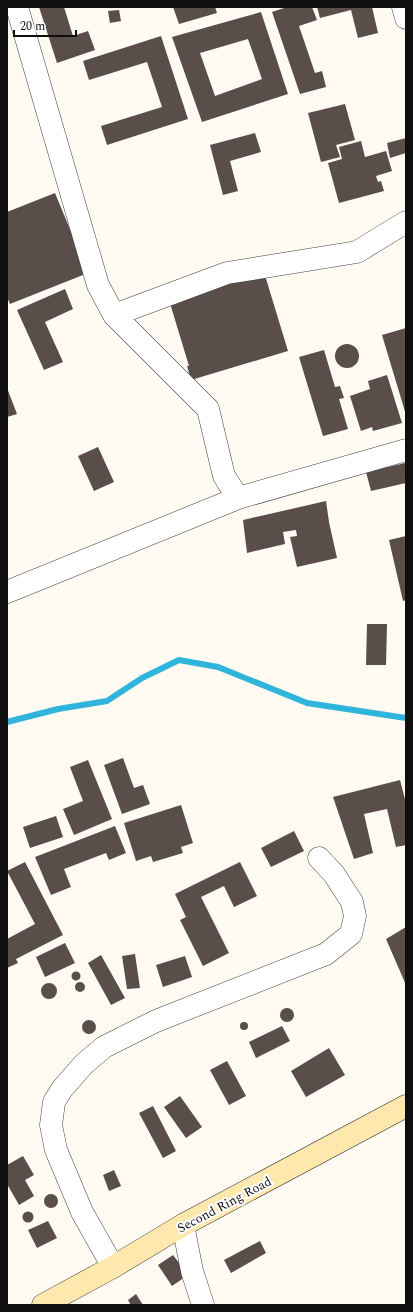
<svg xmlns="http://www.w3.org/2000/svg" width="413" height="1312" font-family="Spectral,serif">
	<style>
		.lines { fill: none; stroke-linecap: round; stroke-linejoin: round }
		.stream { stroke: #2fb4db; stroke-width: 6 }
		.building { fill: #594e4a; fill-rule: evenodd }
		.street-casing { stroke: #424242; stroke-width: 23 }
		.secondary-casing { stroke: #313131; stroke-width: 23 }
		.street { stroke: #fff; stroke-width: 22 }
		.secondary { stroke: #ffe8ad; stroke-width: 22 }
		.labels { text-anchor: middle; stroke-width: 4; stroke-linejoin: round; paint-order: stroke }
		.street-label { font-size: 13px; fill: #0f0f0f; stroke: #fff }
	</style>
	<rect width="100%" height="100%" fill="#fffaf2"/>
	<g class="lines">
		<path class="stream" d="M7,722L58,709L107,701L142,678L179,660L218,667L307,703L406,718"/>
	</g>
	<path class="building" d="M39,7H64L73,36L88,31L95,50L57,63Z
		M173,7H215L217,13L179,24Z
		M287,7H312L317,20L299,26L315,73L322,71L326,87L300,94L272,12Z
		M317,7H372L378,33L358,38L351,10L320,18Z
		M119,10L121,21L110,23L108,11Z
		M261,12L288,94L202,122L172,37ZM248,39L262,79L215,96L200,53Z
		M161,36L188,119L107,145L101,126L162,107L147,62L89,80L83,61Z
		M345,104L355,140L336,145L340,157L321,162L308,113Z
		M255,133L261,152L230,161L238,191L223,195L210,145Z
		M406,138V153L390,158L387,143Z
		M361,141L365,157L386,151L392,171L376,176L378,182L381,181L384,191L339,203L328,163L342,159L339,147Z
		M55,193L88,273L10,304L7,297V212Z
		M264,272L288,351L191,380L187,366H189L169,300Z
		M65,289L73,309L45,322L63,362L44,370L17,310Z
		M406,328V415L382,335Z
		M335 356a12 12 0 1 1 24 0a12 12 0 1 1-24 0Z
		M324,350L335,387L340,386L344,398L339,399L348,429L323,436L299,357Z
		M387,375L402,423L373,431L372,427L361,431L350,396L370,389L368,381Z
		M7,388L17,414L7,417Z
		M98,447L114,482L94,491L78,456Z
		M405,463L406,483L371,491L366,472Z
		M326,501L329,522L337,558L297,567L290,537L297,536L296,530L283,532L285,544L247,553L243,520Z
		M406,536V600L403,601L389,540Z
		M367,624H387L386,665H366Z
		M123,758L134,788L143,785L150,804L122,814L104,765Z
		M88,760L112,819L74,835L63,809L83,801L70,767Z
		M400,780L406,803V845L396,847L387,809L364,814L373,853L354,859L333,797Z
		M181,805L193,843L181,847L183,853L153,862L151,856L136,861L124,823Z
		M56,816L63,837L30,848L23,827Z
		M115,826L126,853L109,860L106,853L64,869L71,887L51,895L35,857Z
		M294,831L304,851L271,867L261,848Z
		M25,862L63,935L16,959L18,963L7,968V939L35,924L7,871Z
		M240,862L257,896L234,907L224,886L201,897L229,953L203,966L180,920L186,917L175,894Z
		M406,927V985L386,939Z
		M65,943L75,963L45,977L36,957Z
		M135,954L140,988L127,989L122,956Z
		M101,955L125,998L111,1005L88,963Z
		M185,956L192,977L163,987L156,965Z
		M71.5 976a4.5 4.5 0 1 1 9 0a4.5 4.5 0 1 1-9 0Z
		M75 987a5 5 0 1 1 10 0a5 5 0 1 1-10 0Z
		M41 991a8 8 0 1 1 16 0a8 8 0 1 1-16 0Z
		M280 1015a7 7 0 1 1 14 0a7 7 0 1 1-14 0Z
		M82 1027a7 7 0 1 1 14 0a7 7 0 1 1-14 0Z
		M240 1026a4 4 0 1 1 8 0a4 4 0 1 1-8 0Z
		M282,1026L290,1041L256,1058L249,1042Z
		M329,1048L345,1075L306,1097L291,1071Z
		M227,1061L246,1096L229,1105L210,1070Z
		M180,1096L202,1127L186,1138L164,1107Z
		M153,1106L176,1151L163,1158L139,1113Z
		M23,1156L34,1175L25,1180L34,1196L19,1205L7,1184V1165Z
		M114,1170L121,1186L109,1191L103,1175Z
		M44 1201a7 7 0 1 1 14 0a7 7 0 1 1-14 0Z
		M22.5 1217a5.5 5.5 0 1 1 11 0a5.5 5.5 0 1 1-11 0Z
		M48,1221L57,1238L37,1248L28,1230Z
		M260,1241L266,1253L231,1273L224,1260Z
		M173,1255L188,1275L172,1286L158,1265Z
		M136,1294L143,1305H131L128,1300Z"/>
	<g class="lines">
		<g class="street-casing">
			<path id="street" d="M17,7L98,285L114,315L208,409L224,476L238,498L406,450
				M403,7L406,18
				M114,315L227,273L357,252L406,222
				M7,592L238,498
				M183,1225L192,1271L203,1305
				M113,1267L82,1212L56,1150L51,1125L54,1102L62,1089L84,1064L104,1047L156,1021L326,954L351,934L355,916L352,902L334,874L319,858"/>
		</g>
		<g class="secondary-casing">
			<path id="secondary" d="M43,1305L113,1267L183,1225L406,1106"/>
		</g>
		<use href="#street" class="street"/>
		<use href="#secondary" class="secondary"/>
	</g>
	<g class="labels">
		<g class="street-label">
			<text transform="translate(224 1204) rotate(-28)" y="5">Second Ring Road</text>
		</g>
	</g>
	<rect width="413" height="1312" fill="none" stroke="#0f0f0f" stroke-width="16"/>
	<path d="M14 30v6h62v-6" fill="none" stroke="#0f0f0f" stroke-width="2"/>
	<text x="20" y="30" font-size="12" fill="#0f0f0f" stroke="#ffffff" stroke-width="3" paint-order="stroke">20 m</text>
</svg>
